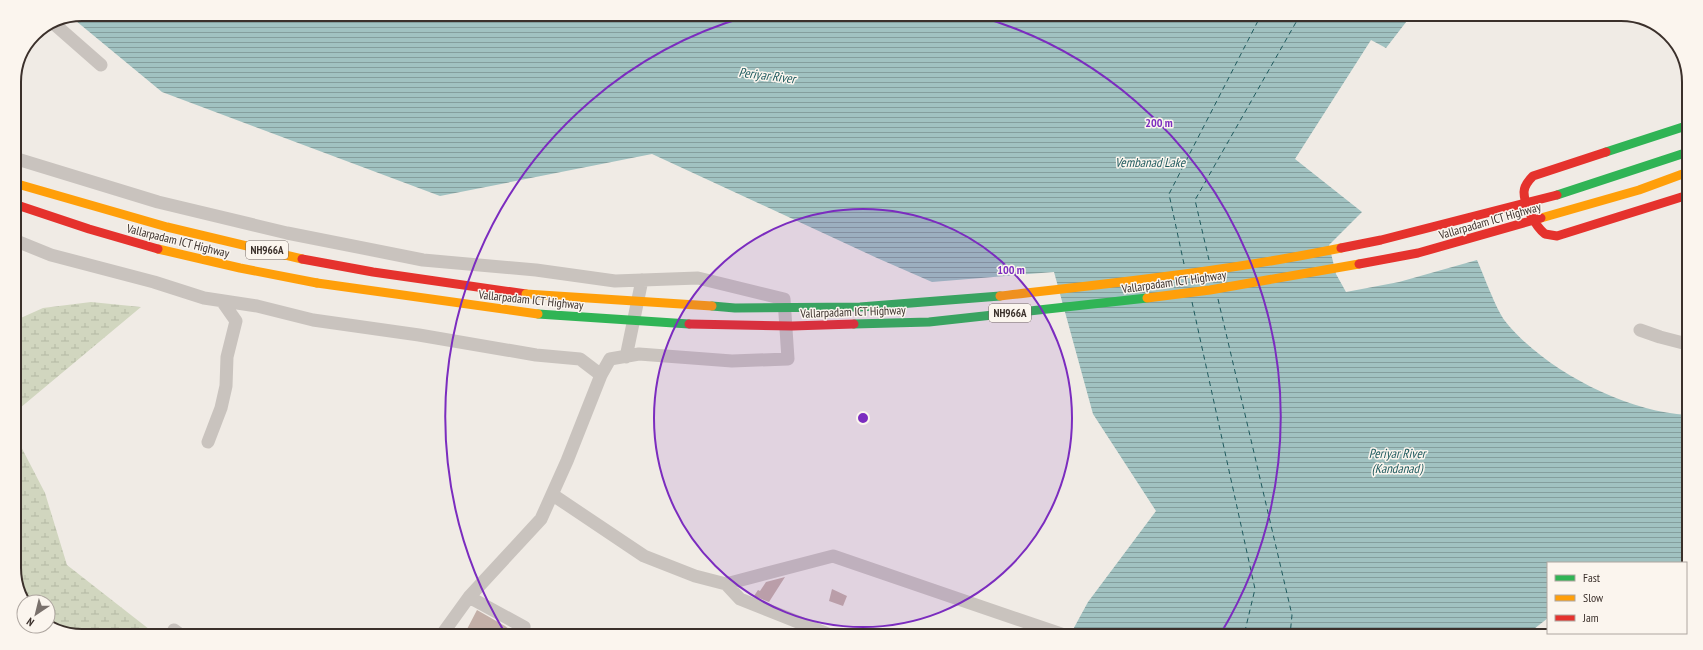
<svg xmlns="http://www.w3.org/2000/svg" width="1703" height="650" font-family="'PT Sans Narrow',sans-serif">
	<style>
		.wetland { fill: url(#wetland-marsh) }
		.water { fill: url(#water-rules) }
		.lines { fill: none; stroke-linecap: round; stroke-linejoin: round }
		.ferry { stroke: #1f5a5e; stroke-width: 1; stroke-dasharray: 5 4; stroke-linecap: butt }
		.building { fill: #c3afa7 }
		.street { stroke: #c9c3be; stroke-width: 13 }
		.fast { stroke: #30b455; stroke-width: 9 }
		.slow { stroke: #ff9f0a; stroke-width: 9 }
		.jam { stroke: #e5322d; stroke-width: 9 }
		.fast-bridge { stroke: #30b455; stroke-width: 9 }
		.slow-bridge { stroke: #ff9f0a; stroke-width: 9 }
		.jam-bridge { stroke: #e5322d; stroke-width: 9 }
		.ring { fill: none; stroke: #7b2cbf; stroke-width: 2 }
		.labels { text-anchor: middle; stroke-width: 3; stroke-linejoin: round; paint-order: stroke }
		.shield { fill: #fbf5ee; stroke: #756b66; stroke-width: 1 }
		.shield-label { font-size: 11px; font-weight: bold; fill: #3b302b }
		.street-label { font-size: 12px; fill: #3b302b; stroke: #fbf5ee }
		.water-label { font-size: 13px; font-style: italic; fill: #1f5a5e; stroke: #fbf5ee }
		.rim { fill: none; stroke: #3b302b; stroke-width: 2 }
		.centre { fill: #7b2cbf; stroke: #fbf5ee; stroke-width: 2 }
		.ring-label { font-size: 12px; text-anchor: middle; font-weight: bold; fill: #7b2cbf; stroke: #fbf5ee; stroke-width: 3; stroke-linejoin: round; paint-order: stroke }
	</style>
	<defs>
		<pattern id="wetland-marsh" width="20" height="14" patternUnits="userSpaceOnUse"><rect width="20" height="14" fill="#d1d6bf"/><path d="M1 5h8M5 5V1M11 12h8M15 12V8" fill="none" stroke="#b4b8a4"/></pattern>
		<pattern id="water-rules" width="6" height="5" patternUnits="userSpaceOnUse"><rect width="6" height="5" fill="#a1c2c1"/><path d="M0 2.5h6" fill="none" stroke="#849e9d"/></pattern>
	</defs>
	<rect width="100%" height="100%" fill="#f0ebe5"/>
	<path class="wetland" d="M91,302L141,307L14,413V321L43,308Z
		M14,433L45,493L67,565L154,633L60,632L48,624V602H25L14,573Z"/>
	<path class="water" d="M82,14L1410,17L1386,48L1371,40L1295,159L1362,212L1329,245L1336,274L1346,292L1399,282L1477,260C1484,276 1496,309 1505,321C1543,369 1625,412 1687,415L1686,563H1548V618L1525,636L1070,635L1088,602L1156,511L1093,414L1054,272L932,282L877,258L652,154L440,196L162,92L70,16Z"/>
	<g class="lines">
		<path class="ferry" d="M1209,260L1195,200L1299,17
			M1184,264L1169,194L1260,17
			M1218,299L1292,615L1290,635
			M1192,302L1255,589L1244,635"/>
	</g>
	<path class="building" d="M785,577L769,602L754,596L758,590L760,591L766,582Z
		M832,589L847,596L843,606L829,601Z
		M477,610L505,626L514,633H465Z"/>
	<g class="lines">
		<path class="street" d="M52,22L101,65
			M14,158L158,202L287,233L423,260L536,270L615,281L698,278L784,299L788,359L732,361L639,354L610,359L601,375
			M14,240L51,255L154,282L204,298L257,306L313,320L419,335L536,355L580,359L601,375L567,461L541,519L469,597L443,633
			M1640,330L1660,337L1687,344
			M626,357L642,280
			M208,442L221,408L226,386L227,357L236,321L222,301
			M553,495L644,556L695,576L726,584L833,556L1064,635
			M726,584L740,599L828,634
			M469,597L524,627L522,633
			M174,630L178,633"/>
		<path class="fast" d="M1606,152L1689,125"/>
		<path class="slow" d="M14,183L167,227L302,259
			M158,249L240,268L317,283"/>
		<path class="jam" d="M1606,152L1533,176C1529,180 1524,186 1524,192C1524,205 1535,226 1545,234L1557,236L1688,195
			M14,204L89,229L158,249
			M302,259L373,272L526,294"/>
		<path class="fast-bridge" d="M1557,195L1688,152
			M712,306L735,308L860,307L1000,296
			M538,314L689,324
			M854,324L929,322L1147,298"/>
		<path class="slow-bridge" d="M1541,218L1639,190L1688,172
			M317,283L538,314
			M526,294L712,306
			M1000,296C1114,283 1229,271 1341,248
			M1147,298L1210,290L1359,264"/>
		<path class="jam-bridge" d="M1341,248L1381,240L1557,195
			M1359,264L1418,253L1541,218
			M689,324L792,326L854,324"/>
	</g>
	<circle cx="863" cy="418" r="209" fill="#7b2cbf" fill-opacity=".12"/>
	<g class="ring">
		<circle cx="863" cy="418" r="209"/>
		<path d="M505 633A418 418 0 0 1 748 16M978 16A418 418 0 0 1 1221 633"/>
	</g>
	<g class="labels">
		<g class="shield">
			<rect x="246" y="241" width="42" height="18" rx="3"/>
			<rect x="989" y="304" width="42" height="18" rx="3"/>
		</g>
		<g class="shield-label">
			<text x="267" y="254">NH966A</text>
			<text x="1010" y="317">NH966A</text>
		</g>
		<g class="street-label">
			<text transform="translate(1490 221) rotate(-16)" y="4">Vallarpadam ICT Highway</text>
			<text transform="translate(178 241) rotate(14)" y="4">Vallarpadam ICT Highway</text>
			<text transform="translate(1174 282) rotate(-8)" y="4">Vallarpadam ICT Highway</text>
			<text transform="translate(531 300) rotate(6)" y="4">Vallarpadam ICT Highway</text>
			<text transform="translate(853 312) rotate(-2)" y="4">Vallarpadam ICT Highway</text>
		</g>
		<g class="water-label">
			<text transform="translate(767 75) rotate(7)" y="5">Periyar River</text>
			<text x="1150" y="167">Vembanad Lake</text>
			<text x="1397" y="458">Periyar River<tspan x="1397" dy="15">(Kandanad)</tspan></text>
		</g>
	</g>
	<path d="M0 0H1703V650H0ZM82 21H1621A61 61 0 0 1 1682 82V568A61 61 0 0 1 1621 629H82A61 61 0 0 1 21 568V82A61 61 0 0 1 82 21Z" fill="#fbf5ee" fill-rule="evenodd"/>
	<path class="rim" d="M82 21H1621A61 61 0 0 1 1682 82V568A61 61 0 0 1 1621 629H82A61 61 0 0 1 21 568V82A61 61 0 0 1 82 21Z"/>
	<circle cx="863" cy="418" r="6" class="centre"/>
	<g class="ring-label">
		<text x="1159" y="127">200 m</text>
		<text x="1011" y="274">100 m</text>
	</g>
	<rect x="1547" y="562" width="140" height="72" fill="#fbf5ee" stroke="#aea6a0"/>
	<rect x="1555" y="575" width="20" height="6" fill="#30b455" stroke="#aea6a0"/>
	<text x="1583" y="582" font-size="12" fill="#3b302b">Fast</text>
	<rect x="1555" y="595" width="20" height="6" fill="#ff9f0a" stroke="#aea6a0"/>
	<text x="1583" y="602" font-size="12" fill="#3b302b">Slow</text>
	<rect x="1555" y="615" width="20" height="6" fill="#e5322d" stroke="#aea6a0"/>
	<text x="1583" y="622" font-size="12" fill="#3b302b">Jam</text>
	<g transform="translate(36 614) rotate(215)"><circle r="19" fill="#fbf5ee" stroke="#aea6a0"/>
	<path d="M0-3L7 15L0 10L-7 15Z" fill="#7a716c"/>
	<text y="-6" font-size="11" font-weight="bold" text-anchor="middle" fill="#3b302b">N</text>
	</g>
</svg>
